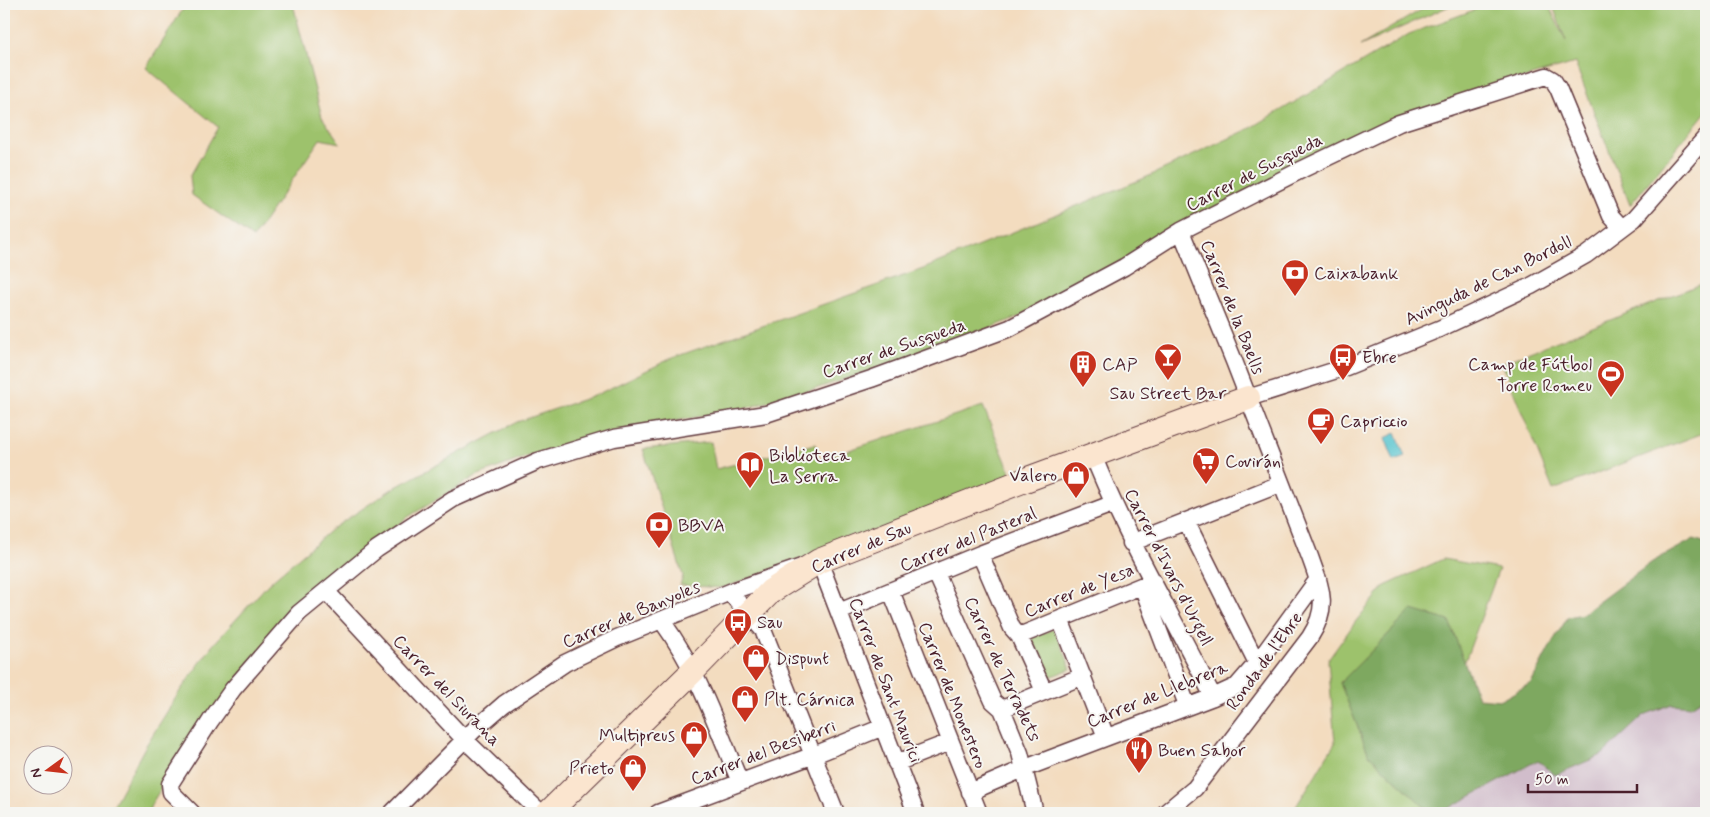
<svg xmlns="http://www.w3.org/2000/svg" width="1710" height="817" font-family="Mynerve,sans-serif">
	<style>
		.industrial { fill: #d1bdcb }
		.green { fill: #9dc26c; stroke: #74704c }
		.forest { fill: #7ea860; stroke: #646446 }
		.water { fill: #58c5cf; stroke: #51727d }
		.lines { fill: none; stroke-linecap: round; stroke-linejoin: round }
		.street-casing { stroke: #633b41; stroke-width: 19 }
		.secondary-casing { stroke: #633b41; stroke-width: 26 }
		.street { stroke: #fff; stroke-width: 16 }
		.secondary { stroke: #fbe5cf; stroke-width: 24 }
		.labels { text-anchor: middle; stroke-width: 4; stroke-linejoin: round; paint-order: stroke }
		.street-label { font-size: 18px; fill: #4a1f2b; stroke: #f6f6f2 }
		.poi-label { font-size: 18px; fill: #4a1f2b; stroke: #f6f6f2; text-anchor: start }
	</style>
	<rect width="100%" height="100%" fill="#f6f6f2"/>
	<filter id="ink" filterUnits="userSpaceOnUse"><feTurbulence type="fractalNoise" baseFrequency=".02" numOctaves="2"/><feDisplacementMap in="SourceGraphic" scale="10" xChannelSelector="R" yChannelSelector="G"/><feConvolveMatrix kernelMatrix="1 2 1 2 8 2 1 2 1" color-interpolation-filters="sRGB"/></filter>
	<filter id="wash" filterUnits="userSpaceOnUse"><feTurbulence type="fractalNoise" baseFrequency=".0096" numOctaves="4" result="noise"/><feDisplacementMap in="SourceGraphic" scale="20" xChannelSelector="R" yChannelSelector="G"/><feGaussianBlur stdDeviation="1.12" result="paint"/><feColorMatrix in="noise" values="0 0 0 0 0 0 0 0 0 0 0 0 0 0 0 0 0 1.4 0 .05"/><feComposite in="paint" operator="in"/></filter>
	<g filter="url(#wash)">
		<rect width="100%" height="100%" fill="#f3dcbf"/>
		<path class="industrial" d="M1706,696V813H1440L1538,760L1555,775L1602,755L1644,715L1672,704L1691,706Z"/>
		<path class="green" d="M186,4H293L322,117L340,143L320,139L253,238L192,195L190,176L218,127L146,68Z
			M1431,4H1454L1360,46Z
			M1490,4H1548L1566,41L1552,4H1706V112L1630,205L1575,63L1515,81L1403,120L1031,312L929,352L818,388L750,407L607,434L529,456L476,476L408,517L297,608L187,747L152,803L148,813H109L145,747L180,691L212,646L270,582L332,529L392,489L517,422L596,395L672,358L923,269L1147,177L1251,128L1409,34Z
			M1706,282V432L1553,490L1502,363Z
			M983,406L1014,481L723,588L680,585L683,576L643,449L711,442L716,469L815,444L819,460Z
			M1443,559L1499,569L1464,664L1449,621L1340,682L1369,755L1431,813H1292L1335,743L1328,660L1356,621L1385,586Z
			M1053,629L1056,631L1071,669L1047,678L1031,641L1032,638Z"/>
		<path class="forest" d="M1694,539L1706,543V696L1691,706L1672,704L1644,715L1602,755L1555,775L1538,760L1440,813H1431L1369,755L1340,683L1412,610L1449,621L1478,698L1501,700L1531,683L1553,641L1568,617L1582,614L1652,562Z"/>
		<path class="water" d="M1396,433L1405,457L1394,461L1385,438Z"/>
	</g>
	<g filter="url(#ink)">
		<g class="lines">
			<g class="street-casing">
				<path id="street" d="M1248,398L1346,367L1439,329L1531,286L1586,255L1634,219L1706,137
					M1093,455C1126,539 1173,616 1213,697
					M1186,521L1257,663
					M1131,543L1280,484
					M980,554L1012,628L1019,636L1044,691
					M936,573L993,701L1002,709L1020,753L1035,813
					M1142,586L1187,705
					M326,591L464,739L541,813
					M891,591L979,813
					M730,593L763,630L836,813
					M839,612L980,554L1112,504
					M1060,619L1106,737
					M662,621C699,672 716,725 740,782
					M1019,636L1153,581
					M1002,709L1083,676
					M896,763L950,742
					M970,792L1023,769L1213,697L1237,686L1257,663L1318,579
					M192,813L171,792L170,784L211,720L233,689L299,613L377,549L453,499L538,461L614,438L766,414L871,379L1010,328L1124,267L1181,231L1303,169L1399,123L1546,76L1553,80L1558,88L1611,216L1622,228
					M392,813L474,730L504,704L565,663L617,638L735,590L819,561L916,813
					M658,813L814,755L883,727
					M1165,813L1195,788L1310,637C1330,606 1321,588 1310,557L1234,361L1181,231"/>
			</g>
			<g class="secondary-casing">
				<path id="secondary" d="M548,813L694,670L771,591L819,561L1025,480L1248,398"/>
			</g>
			<use href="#street" class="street"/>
			<use href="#secondary" class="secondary"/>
		</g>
	</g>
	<defs>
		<g id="bank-pin" transform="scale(1.4375)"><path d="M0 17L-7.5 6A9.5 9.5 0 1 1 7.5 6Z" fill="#c8321e" stroke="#f6f6f2"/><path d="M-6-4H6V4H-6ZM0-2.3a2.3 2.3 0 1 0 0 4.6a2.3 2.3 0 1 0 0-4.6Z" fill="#fff"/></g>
		<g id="bar-pin" transform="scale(1.4375)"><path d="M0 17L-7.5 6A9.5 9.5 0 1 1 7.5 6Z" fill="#c8321e" stroke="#f6f6f2"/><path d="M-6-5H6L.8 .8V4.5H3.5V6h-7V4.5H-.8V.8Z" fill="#fff"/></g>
		<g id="bus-pin" transform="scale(1.4375)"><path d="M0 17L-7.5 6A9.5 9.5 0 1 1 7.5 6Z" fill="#c8321e" stroke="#f6f6f2"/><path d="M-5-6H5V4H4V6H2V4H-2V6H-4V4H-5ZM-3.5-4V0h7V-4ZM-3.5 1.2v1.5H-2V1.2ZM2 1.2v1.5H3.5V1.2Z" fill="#fff"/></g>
		<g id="building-pin" transform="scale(1.4375)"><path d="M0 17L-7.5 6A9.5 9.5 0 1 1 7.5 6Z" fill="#c8321e" stroke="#f6f6f2"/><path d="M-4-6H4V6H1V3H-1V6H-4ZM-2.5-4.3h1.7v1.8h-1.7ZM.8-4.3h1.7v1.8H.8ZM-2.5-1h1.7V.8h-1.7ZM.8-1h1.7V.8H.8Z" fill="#fff"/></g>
		<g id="stadium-pin" transform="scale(1.4375)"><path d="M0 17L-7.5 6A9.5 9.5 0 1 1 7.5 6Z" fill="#c8321e" stroke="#f6f6f2"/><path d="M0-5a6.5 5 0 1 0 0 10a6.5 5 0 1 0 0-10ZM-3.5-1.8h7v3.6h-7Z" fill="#fff"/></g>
		<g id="cafe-pin" transform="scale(1.4375)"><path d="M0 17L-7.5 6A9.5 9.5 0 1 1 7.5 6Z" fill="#c8321e" stroke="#f6f6f2"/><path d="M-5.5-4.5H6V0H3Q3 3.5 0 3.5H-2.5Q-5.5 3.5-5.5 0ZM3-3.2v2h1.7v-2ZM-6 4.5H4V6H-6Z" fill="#fff"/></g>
		<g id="supermarket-pin" transform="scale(1.4375)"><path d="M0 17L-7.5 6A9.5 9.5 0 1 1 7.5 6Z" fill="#c8321e" stroke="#f6f6f2"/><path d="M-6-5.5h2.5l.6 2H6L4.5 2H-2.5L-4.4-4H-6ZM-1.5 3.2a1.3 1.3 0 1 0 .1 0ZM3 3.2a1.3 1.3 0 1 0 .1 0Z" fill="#fff"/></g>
		<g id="library-pin" transform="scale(1.4375)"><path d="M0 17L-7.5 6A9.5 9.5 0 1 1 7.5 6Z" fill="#c8321e" stroke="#f6f6f2"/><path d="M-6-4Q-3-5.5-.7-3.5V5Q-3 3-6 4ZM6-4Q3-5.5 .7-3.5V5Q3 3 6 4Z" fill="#fff"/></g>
		<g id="shop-pin" transform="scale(1.4375)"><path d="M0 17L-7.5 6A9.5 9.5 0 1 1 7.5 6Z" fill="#c8321e" stroke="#f6f6f2"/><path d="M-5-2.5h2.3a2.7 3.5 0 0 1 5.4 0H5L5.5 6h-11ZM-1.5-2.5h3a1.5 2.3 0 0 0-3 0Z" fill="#fff"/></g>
		<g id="restaurant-pin" transform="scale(1.4375)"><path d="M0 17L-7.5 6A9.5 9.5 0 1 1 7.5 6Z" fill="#c8321e" stroke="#f6f6f2"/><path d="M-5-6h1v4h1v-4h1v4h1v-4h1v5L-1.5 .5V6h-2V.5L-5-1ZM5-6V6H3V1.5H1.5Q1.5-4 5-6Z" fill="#fff"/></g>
	</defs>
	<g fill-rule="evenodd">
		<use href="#bank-pin" x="1295" y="273"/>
		<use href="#bar-pin" x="1168" y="357"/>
		<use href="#bus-pin" x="1343" y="357"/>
		<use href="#building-pin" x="1083" y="364"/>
		<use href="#stadium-pin" x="1611" y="374"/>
		<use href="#cafe-pin" x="1321" y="421"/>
		<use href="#supermarket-pin" x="1206" y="461"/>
		<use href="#library-pin" x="750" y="465"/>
		<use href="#shop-pin" x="1076" y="475"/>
		<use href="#bank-pin" x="659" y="525"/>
		<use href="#bus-pin" x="738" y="622"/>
		<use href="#shop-pin" x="756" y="658"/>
		<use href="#shop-pin" x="745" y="699"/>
		<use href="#shop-pin" x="694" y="735"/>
		<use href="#restaurant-pin" x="1139" y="750"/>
		<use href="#shop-pin" x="633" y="768"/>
	</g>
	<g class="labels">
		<g class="street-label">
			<text transform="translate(1254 172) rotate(-27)" y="6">Carrer de Susqueda</text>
			<text transform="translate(1488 280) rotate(-26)" y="6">Avinguda de Can Bordoll</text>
			<text transform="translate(1233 307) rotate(68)" y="6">Carrer de la Baells</text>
			<text transform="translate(894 348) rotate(-19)" y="6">Carrer de Susqueda</text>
			<text transform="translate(968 539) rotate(-22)" y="6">Carrer del Pasteral</text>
			<text transform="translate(861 547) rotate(-23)" y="6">Carrer de Sau</text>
			<text transform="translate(1169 567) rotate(63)" y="6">Carrer d'Ivars d'Urgell</text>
			<text transform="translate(1079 590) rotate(-22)" y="6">Carrer de Yesa</text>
			<text transform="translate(631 614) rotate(-23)" y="6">Carrer de Banyoles</text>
			<text transform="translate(1264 661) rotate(-54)" y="6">Ronda de l'Ebre</text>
			<text transform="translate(1003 669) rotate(65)" y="6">Carrer de Terradets</text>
			<text transform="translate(886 680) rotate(69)" y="6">Carrer de Sant Maurici</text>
			<text transform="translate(447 690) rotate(46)" y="6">Carrer del Siurana</text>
			<text transform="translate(1157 694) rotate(-22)" y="6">Carrer de Llebrera</text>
			<text transform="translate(953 695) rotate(68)" y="6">Carrer de Monestero</text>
			<text transform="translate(763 752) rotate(-21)" y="6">Carrer del Besiberri</text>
		</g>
		<g class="poi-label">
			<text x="1314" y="279">Caixabank</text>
			<text x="1362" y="363">Ebre</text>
			<text x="1102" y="370">CAP</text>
			<text x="1592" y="370" text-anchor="end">Camp de Fútbol<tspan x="1592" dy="21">Torre Romeu</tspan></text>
			<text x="1168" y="399" text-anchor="middle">Sau Street Bar</text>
			<text x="1340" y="427">Capriccio</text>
			<text x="769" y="461">Biblioteca<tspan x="769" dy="21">La Serra</tspan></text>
			<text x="1225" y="467">Covirán</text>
			<text x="1057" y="481" text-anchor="end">Valero</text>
			<text x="678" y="531">BBVA</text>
			<text x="757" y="628">Sau</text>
			<text x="775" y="664">Dispunt</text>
			<text x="764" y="705">Plt. Cárnica</text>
			<text x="675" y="741" text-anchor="end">Multipreus</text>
			<text x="1158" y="756">Buen Sabor</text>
			<text x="614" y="774" text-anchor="end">Prieto</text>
		</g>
	</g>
	<rect width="1710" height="817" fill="none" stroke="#f6f6f2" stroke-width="20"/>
	<g transform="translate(48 770) rotate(255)"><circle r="24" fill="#f6f6f2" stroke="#b1a0a2"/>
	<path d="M0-4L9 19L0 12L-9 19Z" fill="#c8321e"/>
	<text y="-8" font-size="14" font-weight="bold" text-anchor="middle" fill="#4a1f2b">N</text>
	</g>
	<path d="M1528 784v8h109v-8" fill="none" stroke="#4a1f2b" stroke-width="2.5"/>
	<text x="1535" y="784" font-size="15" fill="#4a1f2b" stroke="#f6f6f2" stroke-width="4" paint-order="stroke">50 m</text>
</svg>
